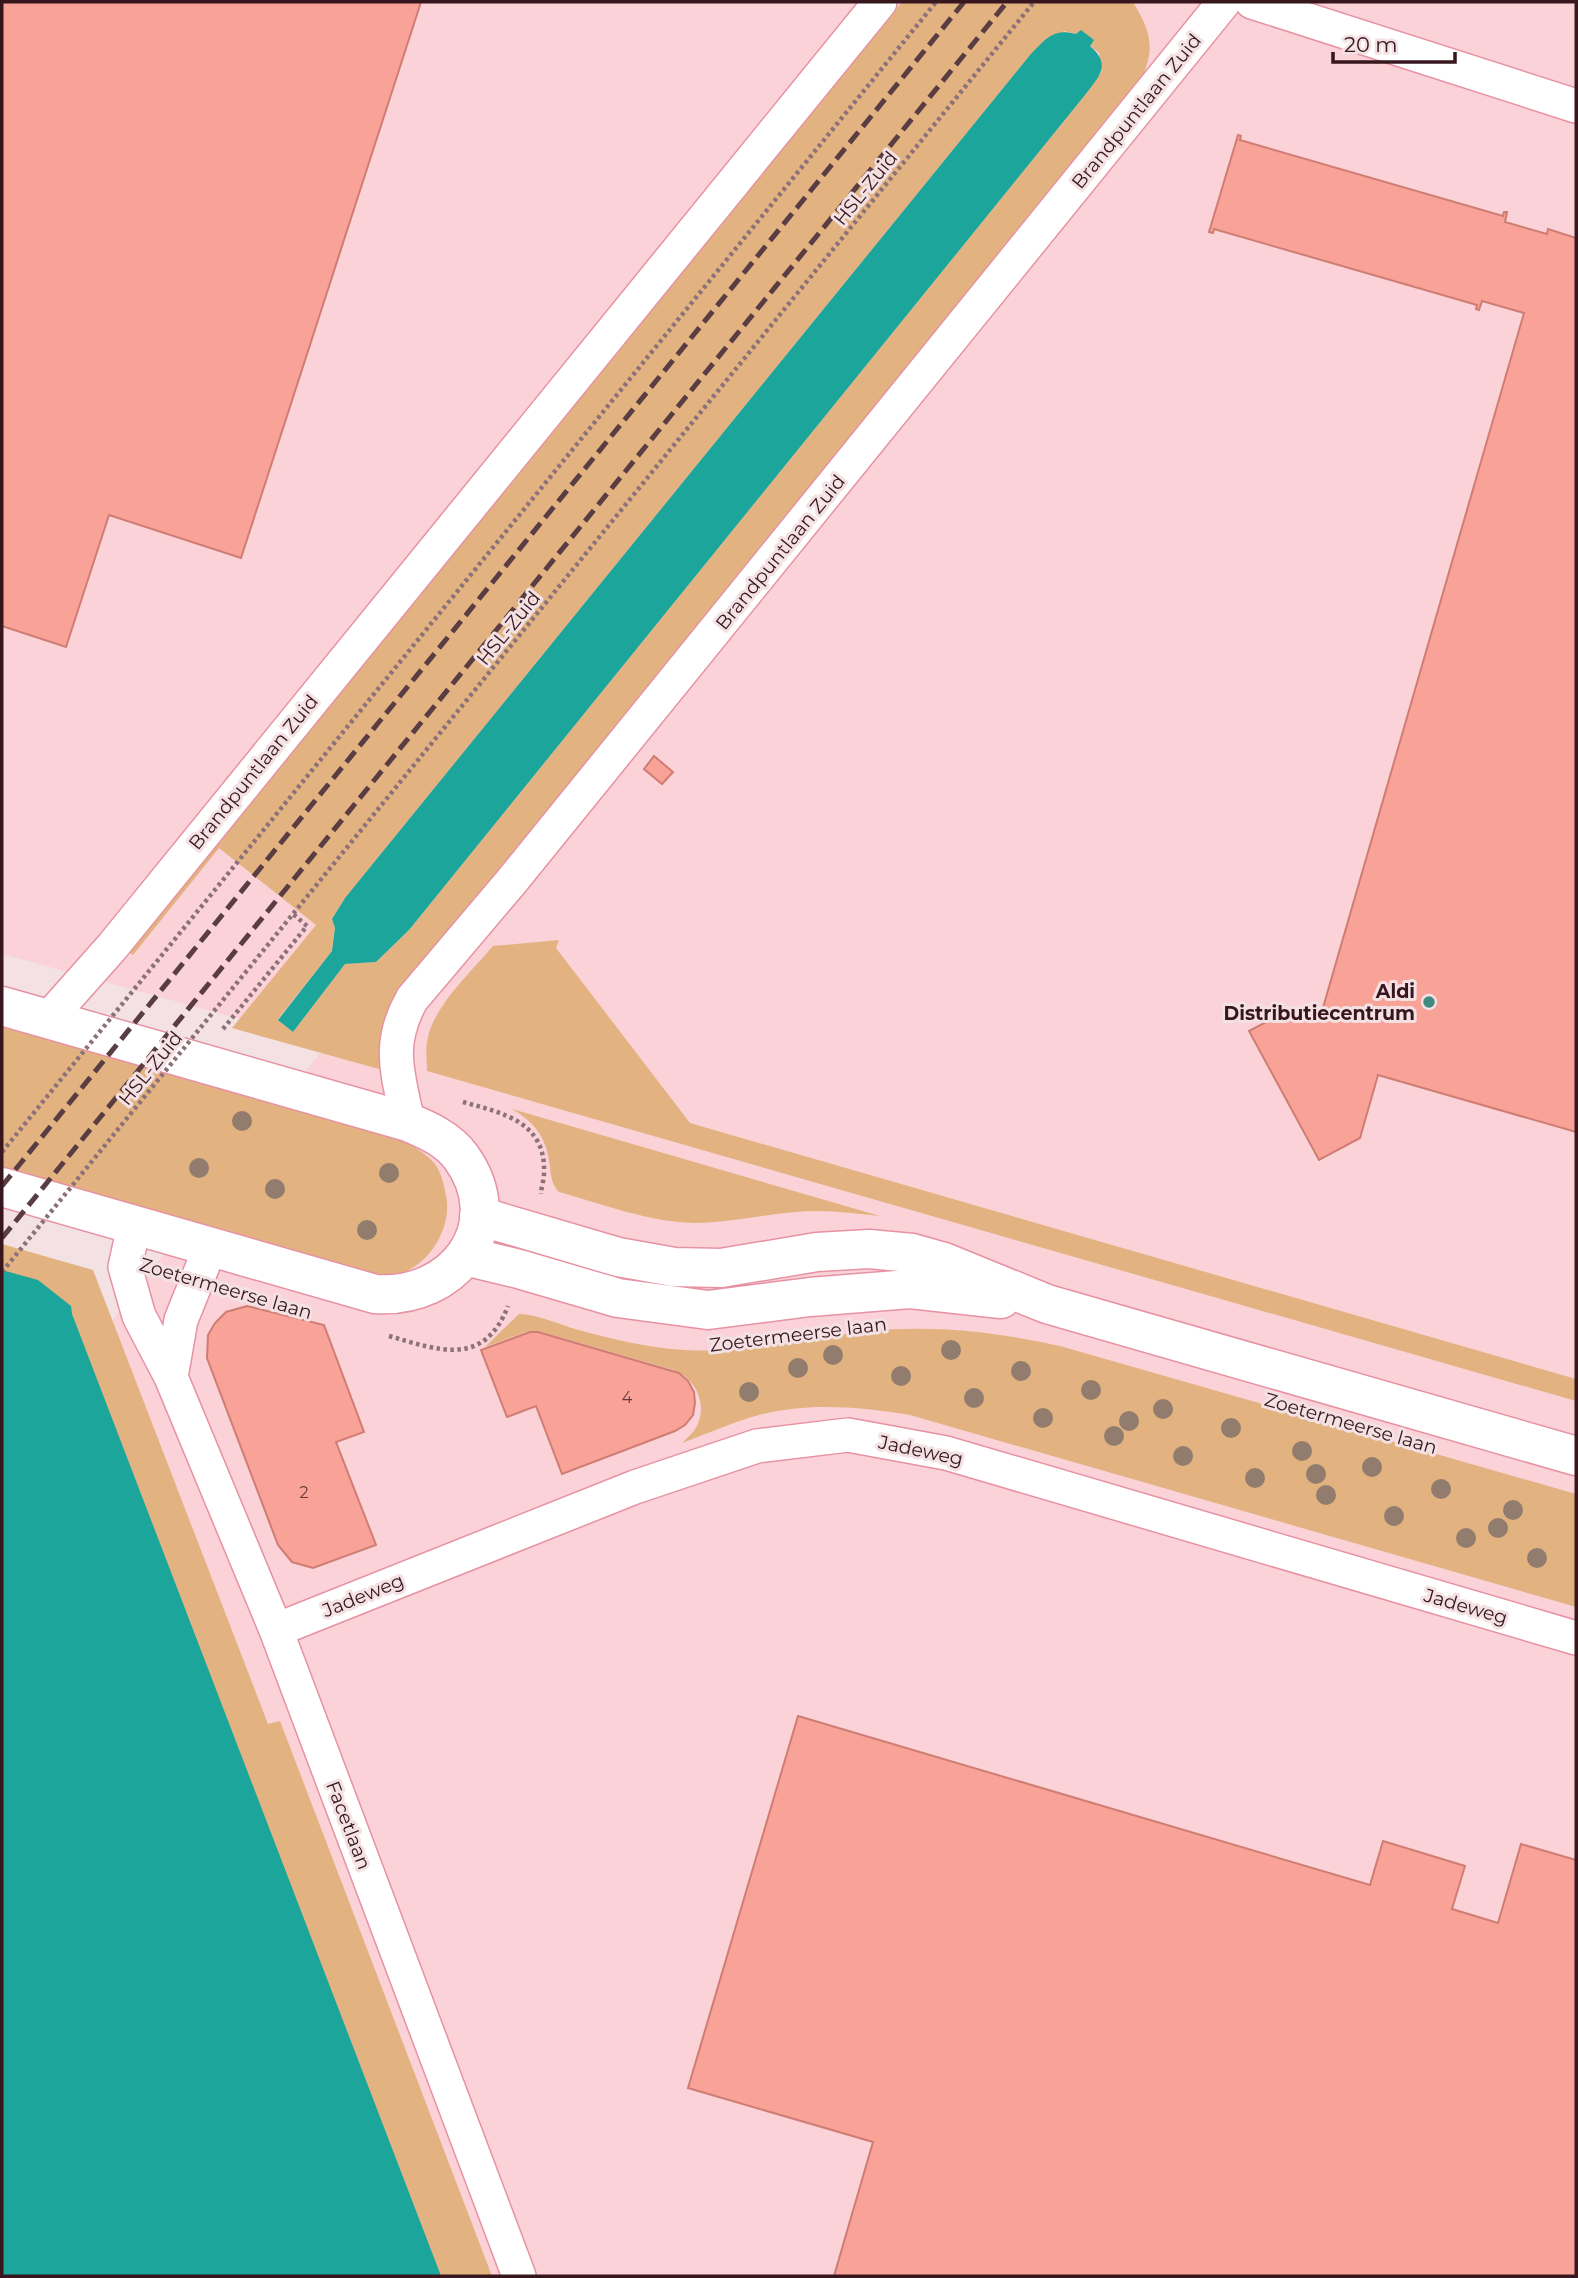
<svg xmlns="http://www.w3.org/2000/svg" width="1578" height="2278" font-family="Montserrat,sans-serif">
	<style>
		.built { fill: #fad2d8 }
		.green { fill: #e2b381; fill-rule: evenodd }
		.water { fill: #1ca59b }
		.building { fill: #f9a398; stroke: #cf7d73; stroke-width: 2 }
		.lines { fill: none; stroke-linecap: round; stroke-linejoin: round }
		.street-casing { stroke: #e792a3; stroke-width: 36 }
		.secondary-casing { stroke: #e792a3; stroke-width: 41 }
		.path { stroke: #8c7278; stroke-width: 4.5; stroke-dasharray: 3.5 3.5; stroke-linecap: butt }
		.street { stroke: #fff; stroke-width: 33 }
		.secondary { stroke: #fff; stroke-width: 38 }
		.rail { stroke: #5a3c43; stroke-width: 5; stroke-dasharray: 14 7; stroke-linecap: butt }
		.path-bridge { stroke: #8c7278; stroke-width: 4.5; stroke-dasharray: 3.5 3.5; stroke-linecap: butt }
		.tree { fill: #917c6d }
		.poi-dot { fill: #428982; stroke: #f3e1e4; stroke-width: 2.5 }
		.labels { text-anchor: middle; stroke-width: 6; stroke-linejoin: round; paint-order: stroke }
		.number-label { font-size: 16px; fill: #68393c }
		.street-label { font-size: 19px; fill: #37161e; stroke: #f3e1e4 }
		.poi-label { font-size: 19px; font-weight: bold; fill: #37161e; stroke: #f3e1e4; text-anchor: end }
	</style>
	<rect width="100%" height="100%" fill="#f3e1e4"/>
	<path class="built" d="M2,2H1576V2276H466L108,1326L328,1043L2,954Z"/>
	<path class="green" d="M902,2H1133C1153,35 1155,50 1139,85L413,977L386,1071L232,1028L316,925L219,848L133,955L129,952ZM1064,31L1076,34L1099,53L1101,72L1085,95L409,930L376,962L345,964L293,1032L278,1019L332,951L335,928L332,919L345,898L1030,55Z
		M559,940L556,948L690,1123L1576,1379V1401L427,1071C427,1059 425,1048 428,1037C435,1005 472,971 493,946Z
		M2,1016L400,1139C412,1146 426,1153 435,1164C441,1172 444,1185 446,1195C452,1224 434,1258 407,1271C398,1275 389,1277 381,1279L2,1174Z
		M512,1109L880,1216C852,1213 823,1209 795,1212C761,1215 728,1223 694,1223C649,1222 602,1204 559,1192C552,1185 551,1177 550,1167C547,1139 536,1123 512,1109Z
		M2,1244L93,1270L268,1724L280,1721L492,2276H2Z
		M519,1314C537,1314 558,1324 575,1329C612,1339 647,1348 685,1350C747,1354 808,1337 870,1331C934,1325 997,1332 1060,1346L1576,1494V1607L910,1415C860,1407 808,1402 759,1415C733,1422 707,1434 682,1443C687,1438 693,1433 697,1426C708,1404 695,1378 674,1370L538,1331L526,1332L485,1347Z"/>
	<path class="water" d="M1081,30L1094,40L1090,46C1112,65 1099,76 1085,95L409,930L376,962L345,964L293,1032L278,1020L332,951L335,928L332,919L345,898L1030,55C1046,39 1053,28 1076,34Z
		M2,1270L38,1280L71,1306L72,1314L441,2276H2Z"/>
	<path class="building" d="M2,2H421L241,558L109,515L66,647L2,626Z
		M1238,135L1241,136L1240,140L1503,216L1504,212H1507L1505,222L1547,234L1548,229L1576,238V1132L1378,1075L1360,1138L1319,1160L1249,1031L1289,1010L1320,1018L1524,313L1482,301L1479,310L1476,309L1477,305L1214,229L1213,233L1209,232Z
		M654,756L673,772L662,784L644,769Z
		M247,1306L324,1325L364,1432L336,1442L376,1545L313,1568L292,1562L278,1545L207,1358L208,1335L215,1323L226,1312Z
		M530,1332H538L679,1373L688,1381L694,1392L695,1403L693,1415L685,1425L675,1431L562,1474L536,1406L507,1417L481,1350Z
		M798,1716L1370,1885L1383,1841L1465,1866L1452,1909L1498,1923L1521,1844L1576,1860V2276H834L873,2142L688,2088Z"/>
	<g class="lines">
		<g class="street-casing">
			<path id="street" d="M1252,2L1576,106
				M48,1019L112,947L880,2
				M408,1122C398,1074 386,1045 412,999L511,882L1224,2
				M134,1226L125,1267L139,1316L171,1377L276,1630L519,2276
				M171,1377L181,1320L210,1248
				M276,1630L635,1487L757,1446L848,1435L946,1453L1576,1638"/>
		</g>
		<g class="secondary-casing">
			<path id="secondary" d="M2,1006L408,1122C427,1130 448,1139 461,1157C511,1226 454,1300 375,1294L2,1187
				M479,1216L618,1257L674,1267L721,1268L817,1252L869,1249L912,1253L944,1262L1047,1304L1576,1456
				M465,1256L519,1269L618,1298L708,1310L810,1297L910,1289L1001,1299"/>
		</g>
		<path class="path" d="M223,1029L307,926L293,914
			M463,1102C502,1113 546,1121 544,1173C544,1180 541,1188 541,1194
			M389,1336C438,1350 484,1368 508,1306"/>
		<use href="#street" class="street"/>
		<use href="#secondary" class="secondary"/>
		<path class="rail" d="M2,1186L964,2
			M2,1238L1007,2"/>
		<path class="path-bridge" d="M2,1152L936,2
			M2,1272L1034,2"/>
	</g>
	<g class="tree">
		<circle cx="242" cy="1121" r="10"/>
		<circle cx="199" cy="1168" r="10"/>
		<circle cx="389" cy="1173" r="10"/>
		<circle cx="275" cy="1189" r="10"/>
		<circle cx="367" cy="1230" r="10"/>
		<circle cx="951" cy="1350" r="10"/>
		<circle cx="833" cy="1355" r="10"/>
		<circle cx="798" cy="1368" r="10"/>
		<circle cx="1021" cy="1371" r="10"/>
		<circle cx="901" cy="1376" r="10"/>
		<circle cx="1091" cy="1390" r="10"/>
		<circle cx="749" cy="1392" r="10"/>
		<circle cx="974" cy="1398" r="10"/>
		<circle cx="1163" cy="1409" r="10"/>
		<circle cx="1043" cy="1418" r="10"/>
		<circle cx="1129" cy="1421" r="10"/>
		<circle cx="1231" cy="1428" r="10"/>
		<circle cx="1114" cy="1436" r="10"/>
		<circle cx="1302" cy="1451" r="10"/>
		<circle cx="1183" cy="1456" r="10"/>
		<circle cx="1372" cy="1467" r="10"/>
		<circle cx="1316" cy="1474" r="10"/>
		<circle cx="1255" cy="1478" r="10"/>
		<circle cx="1441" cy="1489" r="10"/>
		<circle cx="1326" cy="1495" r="10"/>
		<circle cx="1513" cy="1510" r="10"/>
		<circle cx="1394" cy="1516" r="10"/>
		<circle cx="1498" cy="1528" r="10"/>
		<circle cx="1466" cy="1538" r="10"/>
		<circle cx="1537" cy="1558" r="10"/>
	</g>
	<circle class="poi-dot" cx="1429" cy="1002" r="7"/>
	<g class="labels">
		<g class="number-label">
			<text x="627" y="1403">4</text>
			<text x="304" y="1498">2</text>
		</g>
		<g class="street-label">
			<text transform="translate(1136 111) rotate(-51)" y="7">Brandpuntlaan Zuid</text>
			<text transform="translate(865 188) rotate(-51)" y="7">HSL-Zuid</text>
			<text transform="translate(780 552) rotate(-51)" y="7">Brandpuntlaan Zuid</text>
			<text transform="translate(508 628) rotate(-51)" y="7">HSL-Zuid</text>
			<text transform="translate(253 772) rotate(-51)" y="7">Brandpuntlaan Zuid</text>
			<text transform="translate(150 1068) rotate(-51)" y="7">HSL-Zuid</text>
			<text transform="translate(226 1288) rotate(16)" y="7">Zoetermeerse laan</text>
			<text transform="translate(798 1334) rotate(-7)" y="7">Zoetermeerse laan</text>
			<text transform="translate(1351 1423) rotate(16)" y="7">Zoetermeerse laan</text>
			<text transform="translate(921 1450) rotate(12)" y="7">Jadeweg</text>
			<text transform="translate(363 1595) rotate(-22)" y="7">Jadeweg</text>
			<text transform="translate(1466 1606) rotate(16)" y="7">Jadeweg</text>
			<text transform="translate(349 1825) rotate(69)" y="7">Facetlaan</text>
		</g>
		<g class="poi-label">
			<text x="1415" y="998">Aldi<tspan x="1415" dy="22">Distributiecentrum</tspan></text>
		</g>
	</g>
	<rect width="1578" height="2278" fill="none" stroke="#37161e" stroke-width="7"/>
	<path d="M1333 52v10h122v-10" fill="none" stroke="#37161e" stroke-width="3.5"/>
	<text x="1344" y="52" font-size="21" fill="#37161e" stroke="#f3e1e4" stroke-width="5" paint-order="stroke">20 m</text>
</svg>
